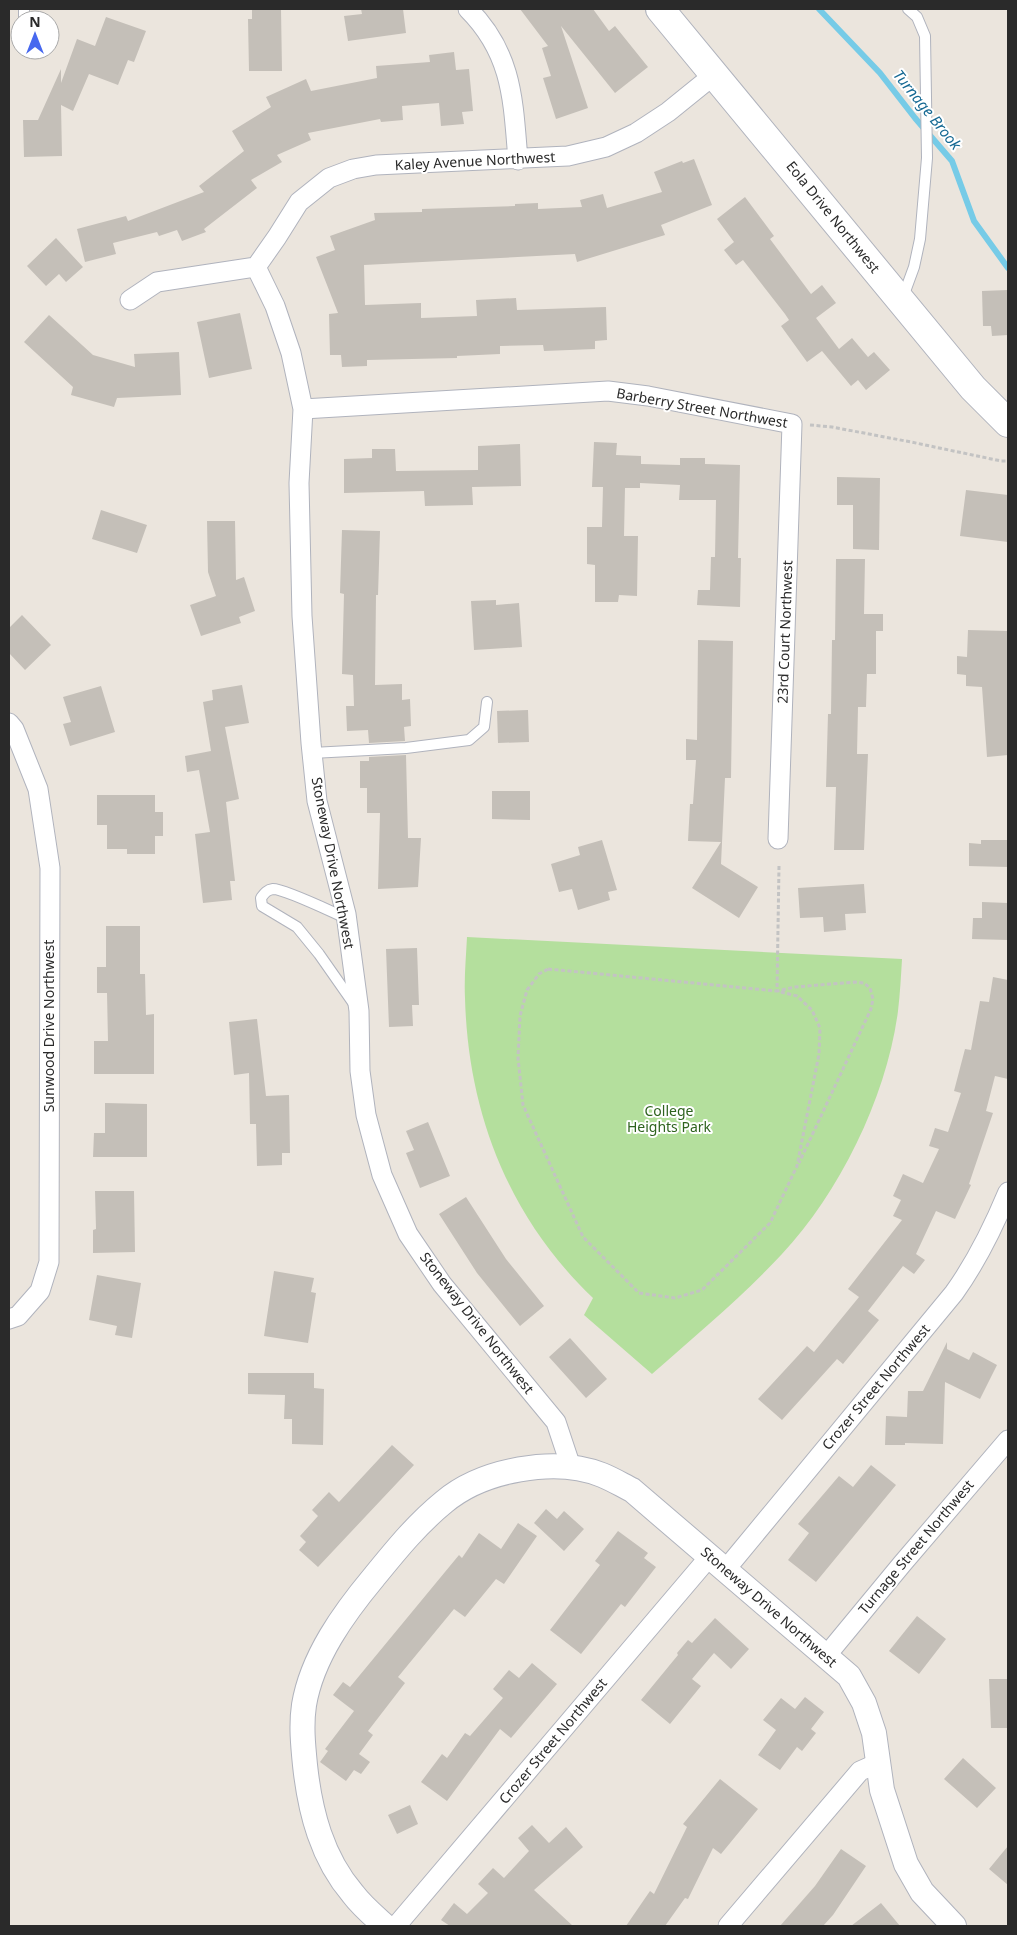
<svg xmlns="http://www.w3.org/2000/svg" width="1017" height="1935" font-family="'Noto Sans',sans-serif">
	<style>
		.green { fill: #b4df9d }
		.lines { fill: none; stroke-linecap: round; stroke-linejoin: round }
		.stream { stroke: #76cbe7; stroke-width: 6 }
		.building { fill: #c4bfb8 }
		.service-casing { stroke: #b0b3bd; stroke-width: 12 }
		.minor-casing { stroke: #b0b3bd; stroke-width: 21 }
		.tertiary-casing { stroke: #b0b3bd; stroke-width: 26 }
		.secondary-casing { stroke: #b0b3bd; stroke-width: 30 }
		.path { stroke: #c3c3c3; stroke-width: 3; stroke-dasharray: 4 2.5; stroke-linecap: butt }
		.service { stroke: #fff; stroke-width: 10 }
		.minor { stroke: #fff; stroke-width: 19 }
		.tertiary { stroke: #fff; stroke-width: 24 }
		.secondary { stroke: #fff; stroke-width: 28 }
		.labels { text-anchor: middle; stroke-width: 4; stroke-linejoin: round; paint-order: stroke }
		.street-label { font-size: 14px; fill: #2a2a2a; stroke: #fff }
		.park-label { font-size: 14px; fill: #2e631e; stroke: #fff }
		.water-label { font-size: 15px; font-style: italic; fill: #166993; stroke: #fff }
	</style>
	<rect width="100%" height="100%" fill="#ebe5dd"/>
	<path class="green" d="M467,937L902,959C901,976 900,994 898,1011C887,1096 840,1192 782,1254C742,1297 696,1335 652,1374L584,1315L593,1298C509,1218 468,1113 465,998C464,978 466,957 467,937Z"/>
	<g class="lines">
		<path class="stream" d="M819,9L880,73L915,118L952,161L974,221L1008,268"/>
	</g>
	<path class="building" d="M252,9H281L282,71H249L248,19H252Z
		M361,9H403L406,33L348,41L344,16L362,14Z
		M520,9H593L609,31L615,26L648,67L615,93L561,26L588,108L556,119L543,78L551,76L542,48L548,46Z
		M106,17L146,31L134,62L128,60L118,85L89,74L73,111L61,105L62,156L24,157L23,120H38L61,69V83L77,39L95,46Z
		M454,52L456,70L469,69L473,111L462,112L464,124L441,126L439,103L402,106L403,120L381,122L380,119L308,133L311,140L277,155L282,162L251,180L257,188L204,229L206,232L182,241L177,230L159,236L157,232L113,243L116,254L85,262L77,229L126,216L128,221L204,192L199,186L244,151L232,131L271,107L266,97L306,79L311,91L377,78L376,66L430,62L429,55Z
		M694,159L712,205L661,225L665,235L577,262L575,254L364,265L365,305L421,303V318L477,316L476,300L516,298L517,310L606,307L607,340L595,341V349L544,351L543,345L500,346V354L457,356V358L367,360V366L342,367L341,355H330L329,314L338,313L316,257L335,250L330,236L375,220L374,213L422,212V209L515,206V204L538,203V209L582,207L580,200L603,194L607,208L662,192L654,172L682,161L683,163Z
		M745,197L774,236L770,239L811,294L822,285L836,303L816,318L839,349L852,338L868,357L874,352L890,370L866,390L858,380L851,386L822,351L807,362L781,326L789,320L785,314L743,260L736,265L724,250L734,242L717,219Z
		M56,238L83,267L66,282L59,274L46,286L27,266Z
		M1008,290V335L992,336L991,326H983L982,291Z
		M240,313L252,369L209,378L197,322Z
		M49,315L93,355L135,367L134,354L179,352L181,395L117,398L114,407L71,395L73,387L24,342Z
		M594,442L617,443L616,455L641,456V464L680,465V458H705V464L740,465L738,558H741L740,607L697,605L698,590H710L711,557H715L716,500H679L680,485L640,483V488H625L624,536H638L637,596L619,595L618,602H595V565L587,564V527H602L603,487H592Z
		M520,444L521,486L472,487L473,505L425,506L424,491L344,493V459L372,458V449H395L396,471L478,470V446Z
		M837,477L880,478L879,550L853,549V505H837Z
		M966,490L1008,495V542L960,536Z
		M101,510L147,525L137,553L92,539Z
		M207,521H235L236,580L244,577L255,611L239,617L241,623L201,636L190,605L216,596L208,572Z
		M342,530L380,531L378,595H376L375,685L402,684V700L410,699L411,726L404,727L405,741L369,743L368,730L347,731L346,706H354L353,675L342,674L344,594L340,593Z
		M836,559H865L864,614H883V631H876V674H867L866,707H858L857,754H868L864,850H834L836,787H826L828,714H831L832,640H835Z
		M496,600V605L519,603L522,647L474,650L471,601Z
		M22,615L51,645L25,670L9,653V628Z
		M968,630L1008,631V755L987,757L982,687L966,686V675L957,674V656L967,657Z
		M698,640L733,641L731,778H725L721,864L758,887L739,918L692,888L721,842L688,841L690,804H693L696,760H686V739L697,740Z
		M242,685L249,723L225,727L239,799L226,802L235,881H230L232,900L203,903L195,834L210,832L199,770L187,772L185,756L211,751L203,702L213,700L212,690Z
		M101,686L115,732L70,746L63,724L71,722L63,697Z
		M528,710L529,742L498,743L497,711Z
		M406,755L408,838H421L418,887L378,889L380,813H367V788H360V761H369V757Z
		M492,791H530V820L492,819Z
		M97,795H155V812H163V836H155V854H127V849H107V825H97Z
		M602,840L617,890L608,892L610,900L578,910L572,889L559,892L551,864L580,855L578,847Z
		M981,840H1008V867L969,866V843L981,844Z
		M864,884L866,913L845,914L846,930L824,932L823,917L800,918L798,888Z
		M982,902L1008,903V940L972,939L973,918H982Z
		M106,926H140V974H145L146,1015L154,1014V1074H94V1041H108L107,993H97V967H106Z
		M417,948L419,1005H412L413,1026L389,1027L386,949Z
		M993,977L1008,980V1079L995,1076L986,1111L993,1113L969,1184L971,1185L955,1219L936,1211L916,1254L925,1260L914,1274L903,1266L868,1311L879,1320L843,1364L837,1359L782,1420L758,1399L807,1346L814,1352L859,1297L848,1289L902,1220L893,1216L901,1200L893,1196L903,1174L923,1183L939,1149L929,1146L935,1128L948,1132L961,1093L954,1091L965,1049L971,1050L980,1001L989,1002Z
		M257,1019L266,1096L289,1095L290,1153H282V1165L257,1166L256,1124H250L249,1073L234,1075L229,1022Z
		M105,1103L147,1104V1157H93L94,1133H105Z
		M428,1122L450,1176L420,1188L406,1153L414,1150L406,1131Z
		M95,1191H134L135,1252L93,1253V1230L96,1229Z
		M466,1197L506,1259L544,1306L520,1326L477,1273L439,1214Z
		M274,1271L314,1278L311,1292L316,1293L308,1343L264,1336Z
		M97,1275L141,1283L132,1338L115,1335L117,1326L89,1320Z
		M570,1338L607,1379L586,1398L549,1357Z
		M947,1342V1349L969,1360L973,1352L997,1365L980,1399L945,1382L943,1444L905,1443V1445H885L886,1416L907,1417L908,1391H923Z
		M248,1373H314V1388L324,1389L323,1445L292,1444V1419H284L285,1395L248,1394Z
		M392,1445L414,1465L318,1567L299,1550L306,1542L300,1536L318,1516L312,1510L329,1492L339,1502Z
		M871,1465L896,1485L816,1582L788,1560L809,1533L798,1524L839,1476L853,1487Z
		M546,1509L557,1519L564,1511L584,1529L564,1551L534,1523Z
		M518,1523L537,1536L504,1584L496,1579L465,1617L454,1609L398,1677L405,1683L368,1731L373,1735L359,1754L370,1762L361,1774L354,1770L346,1781L320,1762L328,1751L325,1749L354,1711L333,1695L343,1682L350,1687L459,1555L462,1558L479,1533L501,1549Z
		M618,1531L648,1553L644,1558L656,1567L625,1607L621,1604L581,1654L550,1630L600,1565L595,1561Z
		M917,1616L946,1639L919,1674L889,1651Z
		M715,1618L749,1649L731,1669L714,1653L692,1679L701,1686L670,1724L641,1700L678,1655L677,1653L688,1640L692,1643Z
		M532,1663L557,1684L511,1738L500,1729L447,1801L421,1782L442,1754L447,1758L465,1733L470,1736L503,1698L493,1689L509,1670L519,1678Z
		M989,1679H1008V1728H991Z
		M805,1697L824,1712L811,1729L816,1733L802,1751L797,1747L780,1770L758,1755L776,1730L763,1720L781,1698L795,1709Z
		M963,1758L996,1788L977,1808L944,1779Z
		M720,1779L758,1809L721,1854L713,1848L688,1899L685,1898L665,1926H626L650,1891L654,1894L687,1827L683,1824Z
		M410,1805L418,1824L397,1834L388,1815Z
		M532,1825L549,1843L566,1827L583,1847L534,1890L573,1926H450L441,1920L454,1903L467,1914L488,1893L478,1884L493,1868L504,1878L529,1851L518,1838Z
		M1008,1846V1885L989,1869Z
		M841,1849L866,1866L833,1915L823,1926H780L815,1886Z
		M881,1903L900,1926H851Z"/>
	<g class="lines">
		<g class="service-casing">
			<path id="service" d="M24,9V20
				M903,297L914,267L920,239L927,158L925,36L917,17L908,9
				M312,753L406,748L469,740L484,727L487,702
				M346,918C332,912 285,889 273,889C266,890 264,894 261,898L262,906L297,927L319,954L354,1004"/>
		</g>
		<g class="minor-casing">
			<path id="minor" d="M468,9C513,54 513,101 518,160
				M256,267L275,306L291,353L303,409L299,483L302,616L311,743L317,801L346,914L359,1011L360,1071L366,1115L382,1175L408,1234L442,1284L556,1422L571,1467
				M256,267L277,237L299,202L329,178L353,169L376,165L568,156L606,147L636,133L668,112L715,74
				M130,300L157,282L256,267
				M303,409L608,391L648,396L792,424L778,839
				M9,723L14,729L38,789L50,868L49,1262L40,1291L18,1316L9,1319
				M726,1569L954,1293C977,1261 993,1228 1008,1192
				M826,1656L902,1564L1008,1440
				M396,1926L710,1556
				M728,1926L860,1771L878,1763"/>
		</g>
		<g class="tertiary-casing">
			<path id="tertiary" d="M385,1926C374,1916 362,1906 353,1894C322,1858 310,1812 305,1765C303,1745 301,1725 304,1705C312,1657 344,1613 374,1577C396,1550 417,1524 444,1502C482,1470 555,1456 602,1475C612,1479 622,1485 632,1490L849,1676L864,1703L874,1733L882,1790L906,1864L922,1892L954,1926"/>
		</g>
		<g class="secondary-casing">
			<path id="secondary" d="M660,9L973,388L1008,423"/>
		</g>
		<path class="path" d="M810,425L832,427L911,442L1001,461H1008
			M779,866L777,991L795,987L855,982L864,983L870,988L873,999L871,1009L799,1163
			M548,969L777,991L797,996L812,1010L820,1028L819,1054L797,1166L770,1223L702,1290L675,1298L639,1293L583,1237L523,1105L518,1058L520,1016L527,990L539,974Z"/>
		<use href="#service" class="service"/>
		<use href="#minor" class="minor"/>
		<use href="#tertiary" class="tertiary"/>
		<use href="#secondary" class="secondary"/>
	</g>
	<g class="labels">
		<g class="street-label">
			<text transform="translate(475 161) rotate(-3)" y="5">Kaley Avenue Northwest</text>
			<text transform="translate(833 217) rotate(51)" y="5">Eola Drive Northwest</text>
			<text transform="translate(702 408) rotate(10)" y="5">Barberry Street Northwest</text>
			<text transform="translate(785 632) rotate(-88)" y="5">23rd Court Northwest</text>
			<text transform="translate(333 863) rotate(79)" y="5">Stoneway Drive Northwest</text>
			<text transform="translate(49 1026) rotate(-90)" y="5">Sunwood Drive Northwest</text>
			<text transform="translate(477 1323) rotate(52)" y="5">Stoneway Drive Northwest</text>
			<text transform="translate(876 1387) rotate(-50)" y="5">Crozer Street Northwest</text>
			<text transform="translate(916 1547) rotate(-50)" y="5">Turnage Street Northwest</text>
			<text transform="translate(769 1607) rotate(41)" y="5">Stoneway Drive Northwest</text>
			<text transform="translate(553 1741) rotate(-50)" y="5">Crozer Street Northwest</text>
		</g>
		<g class="park-label">
			<text x="669" y="1116">College<tspan x="669" dy="16">Heights Park</tspan></text>
		</g>
		<g class="water-label">
			<text transform="translate(927 110) rotate(51)" y="5">Turnage Brook</text>
		</g>
	</g>
	<rect width="1017" height="1935" fill="none" stroke="#2a2a2a" stroke-width="20"/>
	<g transform="translate(35 35)"><circle r="24" fill="#ffffff" stroke="#aaaaaa"/>
	<path d="M0-4L9 19L0 12L-9 19Z" fill="#4768ef"/>
	<text y="-8" font-size="14" font-weight="bold" text-anchor="middle" fill="#2a2a2a">N</text>
	</g>
</svg>
